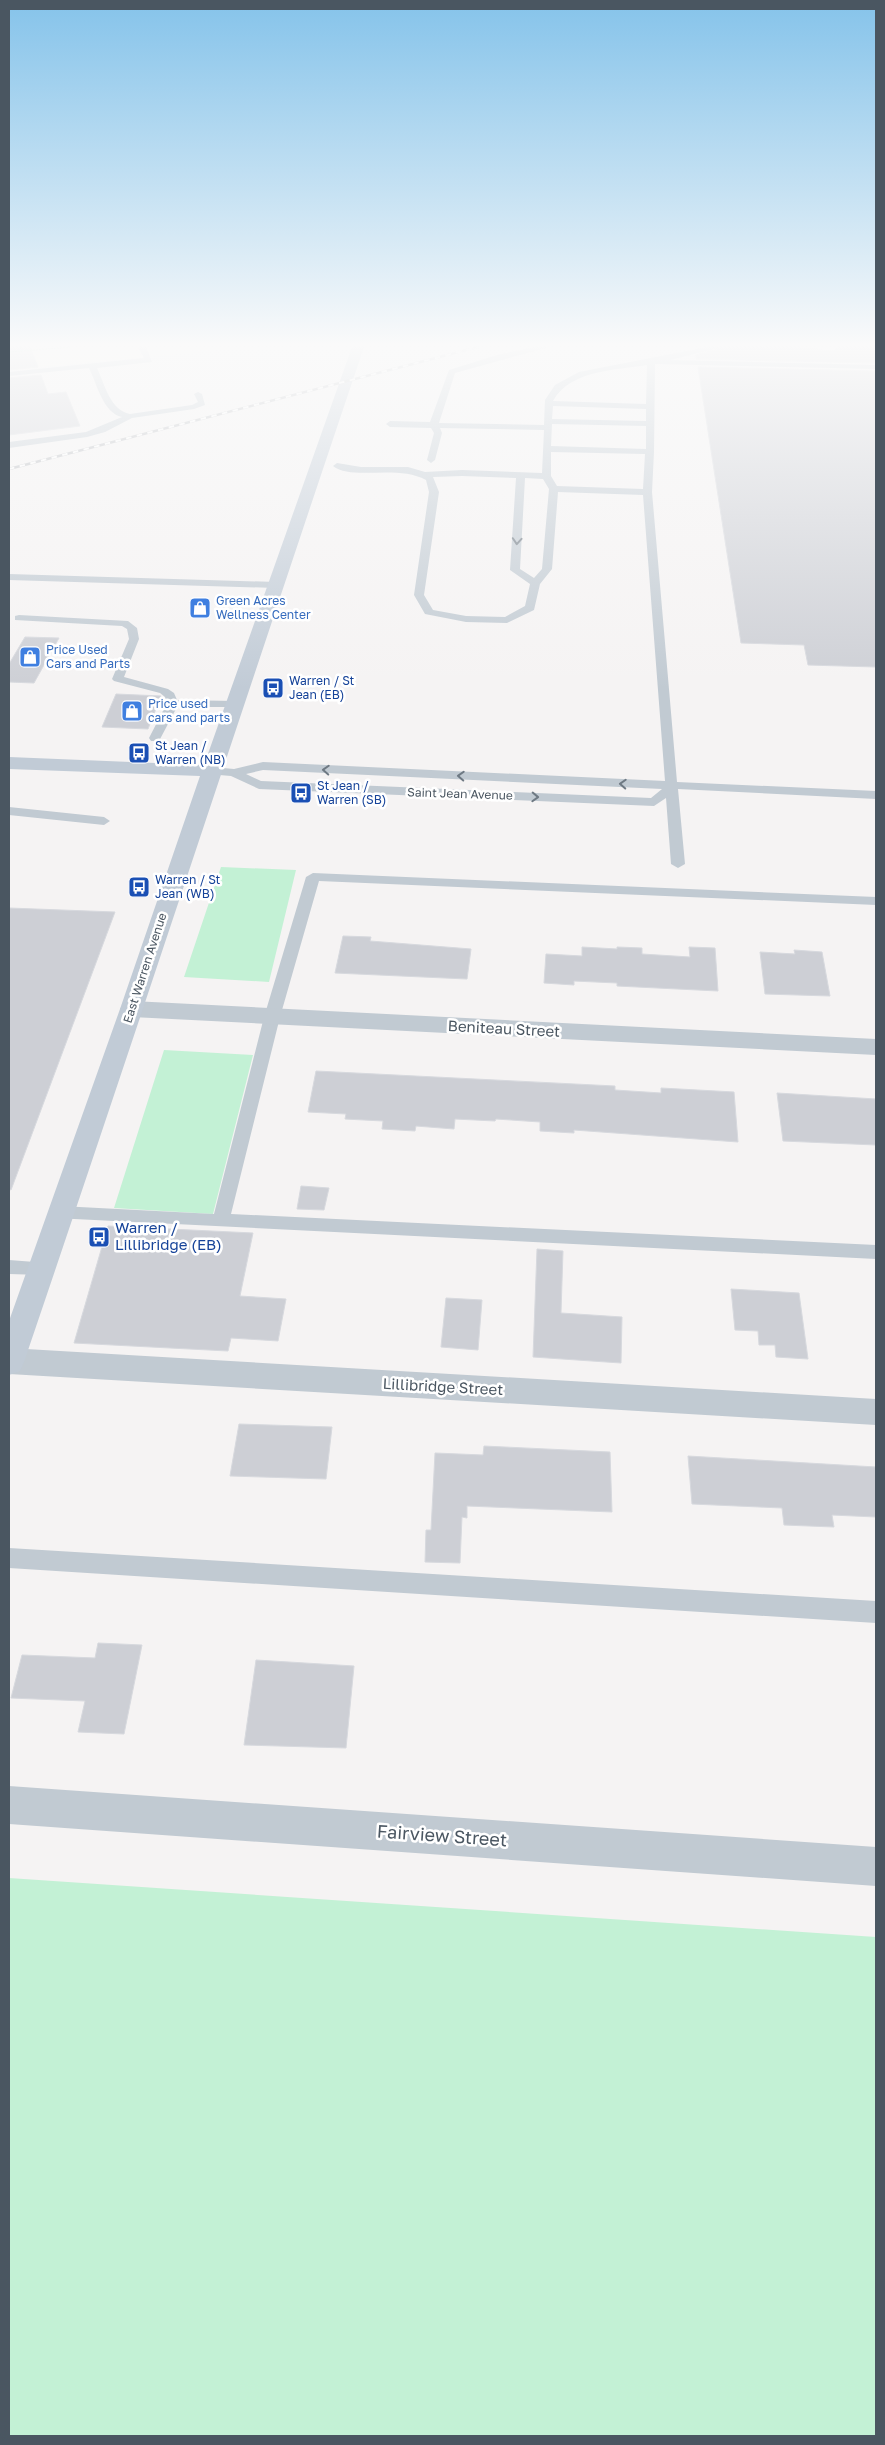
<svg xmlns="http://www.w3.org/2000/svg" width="885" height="2445" font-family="'Golos Text',sans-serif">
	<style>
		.commercial { fill: #fdf9ef }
		.green { fill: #c3f1d5 }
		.building { fill: #cdcfd5; stroke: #d7d9de }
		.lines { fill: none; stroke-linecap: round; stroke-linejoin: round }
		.path { stroke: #7ad0a6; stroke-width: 1; stroke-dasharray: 2 1; stroke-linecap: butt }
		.lane { fill: #c1cad2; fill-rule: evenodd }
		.street { fill: #c1cad2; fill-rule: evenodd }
		.secondary { fill: #c1cbd6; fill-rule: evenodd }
		.rail-casing { stroke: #b5b8bd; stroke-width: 2.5 }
		.rail { stroke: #fff; stroke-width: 2; stroke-dasharray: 5.5; stroke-linecap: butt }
		.oneway { stroke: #6e7983 }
		.labels { text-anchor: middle; stroke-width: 5; stroke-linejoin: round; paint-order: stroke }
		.far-shop-label { font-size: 12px; fill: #366cbe; stroke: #fff; text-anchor: start }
		.far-transit-label { font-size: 12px; fill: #164399; stroke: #fff; text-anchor: start }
		.far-street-label { font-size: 12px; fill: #4a5661; stroke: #fff }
		.street-label { font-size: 15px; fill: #4a5661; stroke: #fff }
		.transit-label { font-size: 15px; fill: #164399; stroke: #fff; text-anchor: start }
		.near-street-label { font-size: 18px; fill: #4a5661; stroke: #fff }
	</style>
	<rect width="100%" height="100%" fill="#f5f3f3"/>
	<path class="commercial" d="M9,347H254L9,370Z"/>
	<path class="green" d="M221,867L296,870L269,982L184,977Z
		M164,1050L253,1055L213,1214L114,1208Z
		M9,1878L876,1937V2436H9Z"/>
	<path class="building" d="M9,347H30L38,367L9,370Z
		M724,347H793L833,351L838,347H876V363L696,359V355Z
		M698,367L876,371V667L808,665L804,645L741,643Z
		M41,375L48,394L66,392L80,426L9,435V378Z
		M25,637L59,638L34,683L9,682V664Z
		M116,694L161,696L148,729L102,727Z
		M9,908L115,912L11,1190L9,1189Z
		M343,936L371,937L370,941L471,949L467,979L335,973Z
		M582,947L617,949V947L642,948V954L690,957L689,947L715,948L718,991L617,986V983L574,981V985L544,983L546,954L582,956Z
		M794,950L822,952L830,996L765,994L760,952L795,954Z
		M316,1071L615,1086V1090L661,1093V1088L734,1092L738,1142L574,1130V1133L540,1131V1122L496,1119L495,1121L455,1119L454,1129L416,1126L415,1131L382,1129L383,1121L345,1119L346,1114L308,1112Z
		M777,1093L876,1099V1145L783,1141Z
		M301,1186L329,1188L324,1210L297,1209Z
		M108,1226L253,1233L240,1296L286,1299L278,1341L231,1338L228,1351L74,1343Z
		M537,1249L563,1251L561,1313L622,1317L621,1363L533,1357Z
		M731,1289L799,1293L808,1359L776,1357L775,1345H759L758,1331L735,1330Z
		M446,1298L482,1300L478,1350L441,1347Z
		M239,1424L332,1427L326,1479L230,1476Z
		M484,1446L610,1452L612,1512L467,1506V1518L462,1517L460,1563L425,1562L426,1530H431L435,1453L483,1455Z
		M688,1456L876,1467V1517L832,1515L834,1527L784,1525L782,1508L692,1504Z
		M98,1643L142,1645L124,1734L78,1732L85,1701L11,1698L22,1655L95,1658Z
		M256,1660L354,1666L346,1748L244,1745Z"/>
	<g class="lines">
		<path class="path" d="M20,347L22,353
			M9,352L72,347"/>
		<path class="lane" d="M138,347H146L152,362L97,368C105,385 110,410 130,414L192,405L198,402L194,394L198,392L202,394L205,405L194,409L132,418L105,432L87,437L9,448V442L86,432L122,417C103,413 97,384 89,368L9,376V372L144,358Z
			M534,347H549L455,373L439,423L544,425L545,400L555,385L579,372L707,347H722L670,360L876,365V369L655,364L654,452L652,492L677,782L876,791V799L678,789L685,864L678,868L671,864L666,798L654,806L259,789L231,776L208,774L206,771L212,767L234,769L263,762L665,781L643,495L558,492L552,569L540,584L534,610L507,623L466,622L425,614L414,595L429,492L426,480C397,464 352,481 333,466L337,463L361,467H408L425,472L462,470L542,473L544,430L440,428L442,433L435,460L431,463L427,460L434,433L431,428L390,427L386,424L390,421L430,422L449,370L497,355ZM647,365L646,404L553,401C570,370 616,370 647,365ZM553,406L646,409V421L552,419ZM552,424L646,426V449L551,446ZM551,452L645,454L643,489L557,486L551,476ZM462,476L516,478L510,570L530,584L525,606L505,617L466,616L433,610L424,595L439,492L433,477ZM525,478L543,479L549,489L542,569L534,578L520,569ZM263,770L662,789L651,798L261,781L246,774Z
			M9,574L276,582L281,585L276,588L9,580Z
			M19,615L128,621L137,628L139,639L124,677L168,689L174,693L177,700L235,701L241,704L235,707H177L159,741H151L149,738L167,703L165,697L160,693L114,681L112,679L129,639L127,629L122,626L15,620V616Z
			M9,807L104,817L110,821L104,825L9,815Z
			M313,873L876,897V905L319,881L280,1017L231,1214L876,1245V1259L54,1218L51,1213L54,1208L60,1206L214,1214L264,1017L306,877Z
			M9,1260L48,1263L51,1268L48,1273L42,1275L9,1274Z
			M9,1548L876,1601V1623L9,1568Z"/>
		<path class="street" d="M132,1001L876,1039V1055L132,1017L124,1015L120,1009L124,1003Z
			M9,1348L876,1399V1425L9,1374Z
			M9,1786L876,1847V1886L9,1824Z"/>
		<path class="secondary" d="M352,347H364C250,685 139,1024 24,1362L20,1371L9,1375V1321L120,1009L200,776L9,769V757L204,765Z"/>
		<g class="rail-casing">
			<path id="rail" d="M9,469L478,347"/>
		</g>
		<use href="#rail" class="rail"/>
	</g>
	<defs><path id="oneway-chevron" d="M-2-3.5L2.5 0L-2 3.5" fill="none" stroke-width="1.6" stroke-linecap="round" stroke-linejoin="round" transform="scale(1.25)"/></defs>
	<g class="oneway">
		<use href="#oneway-chevron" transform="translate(517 541) rotate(94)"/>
		<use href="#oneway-chevron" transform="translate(326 770) rotate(-177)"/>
		<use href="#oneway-chevron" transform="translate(461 776) rotate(-177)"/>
		<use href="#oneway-chevron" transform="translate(623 784) rotate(-177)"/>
		<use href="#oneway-chevron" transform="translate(535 797) rotate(2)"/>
	</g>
	<linearGradient id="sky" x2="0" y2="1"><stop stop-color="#85c3ea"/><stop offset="0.5" stop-color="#fafafa"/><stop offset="1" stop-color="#fafafa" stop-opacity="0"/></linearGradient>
	<rect width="885" height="689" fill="url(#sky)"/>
	<defs>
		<g id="shop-square" transform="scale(1.125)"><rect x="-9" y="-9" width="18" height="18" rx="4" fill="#3f7fe0" stroke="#fff"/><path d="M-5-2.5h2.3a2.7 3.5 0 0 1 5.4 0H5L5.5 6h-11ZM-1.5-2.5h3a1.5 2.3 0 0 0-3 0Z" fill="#fff"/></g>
		<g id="bus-square" transform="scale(1.125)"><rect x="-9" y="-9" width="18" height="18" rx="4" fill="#1a4fb4" stroke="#fff"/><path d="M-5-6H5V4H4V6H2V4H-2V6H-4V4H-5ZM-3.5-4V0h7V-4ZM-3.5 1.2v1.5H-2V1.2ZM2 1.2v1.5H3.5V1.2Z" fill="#fff"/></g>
	</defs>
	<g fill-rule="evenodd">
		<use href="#shop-square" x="200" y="608"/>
		<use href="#shop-square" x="30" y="657"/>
		<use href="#bus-square" x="273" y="688"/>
		<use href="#shop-square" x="132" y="711"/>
		<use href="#bus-square" x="139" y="753"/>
		<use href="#bus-square" x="301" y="793"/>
		<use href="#bus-square" x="139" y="887"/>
		<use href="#bus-square" x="99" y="1237"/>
	</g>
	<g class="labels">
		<g class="far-shop-label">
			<text x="216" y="605">Green Acres<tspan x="216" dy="14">Wellness Center</tspan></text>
			<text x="46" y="654">Price Used<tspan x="46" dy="14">Cars and Parts</tspan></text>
			<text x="148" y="708">Price used<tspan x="148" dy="14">cars and parts</tspan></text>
		</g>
		<g class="far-transit-label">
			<text x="289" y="685">Warren / St<tspan x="289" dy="14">Jean (EB)</tspan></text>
			<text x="155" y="750">St Jean /<tspan x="155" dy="14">Warren (NB)</tspan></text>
			<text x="317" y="790">St Jean /<tspan x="317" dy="14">Warren (SB)</tspan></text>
			<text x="155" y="884">Warren / St<tspan x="155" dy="14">Jean (WB)</tspan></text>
		</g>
		<g class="far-street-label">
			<text transform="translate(460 794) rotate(2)" y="4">Saint Jean Avenue</text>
			<text transform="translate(145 968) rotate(-72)" y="4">East Warren Avenue</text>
		</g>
		<g class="street-label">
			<text transform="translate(504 1029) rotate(3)" y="5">Beniteau Street</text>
			<text transform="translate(443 1387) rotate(3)" y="5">Lillibridge Street</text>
		</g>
		<g class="transit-label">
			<text x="115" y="1233">Warren /<tspan x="115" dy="17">Lillibridge (EB)</tspan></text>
		</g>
		<g class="near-street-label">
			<text transform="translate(442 1836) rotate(4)" y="6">Fairview Street</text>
		</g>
	</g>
	<rect width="885" height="2445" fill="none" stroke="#4a5661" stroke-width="20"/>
</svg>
